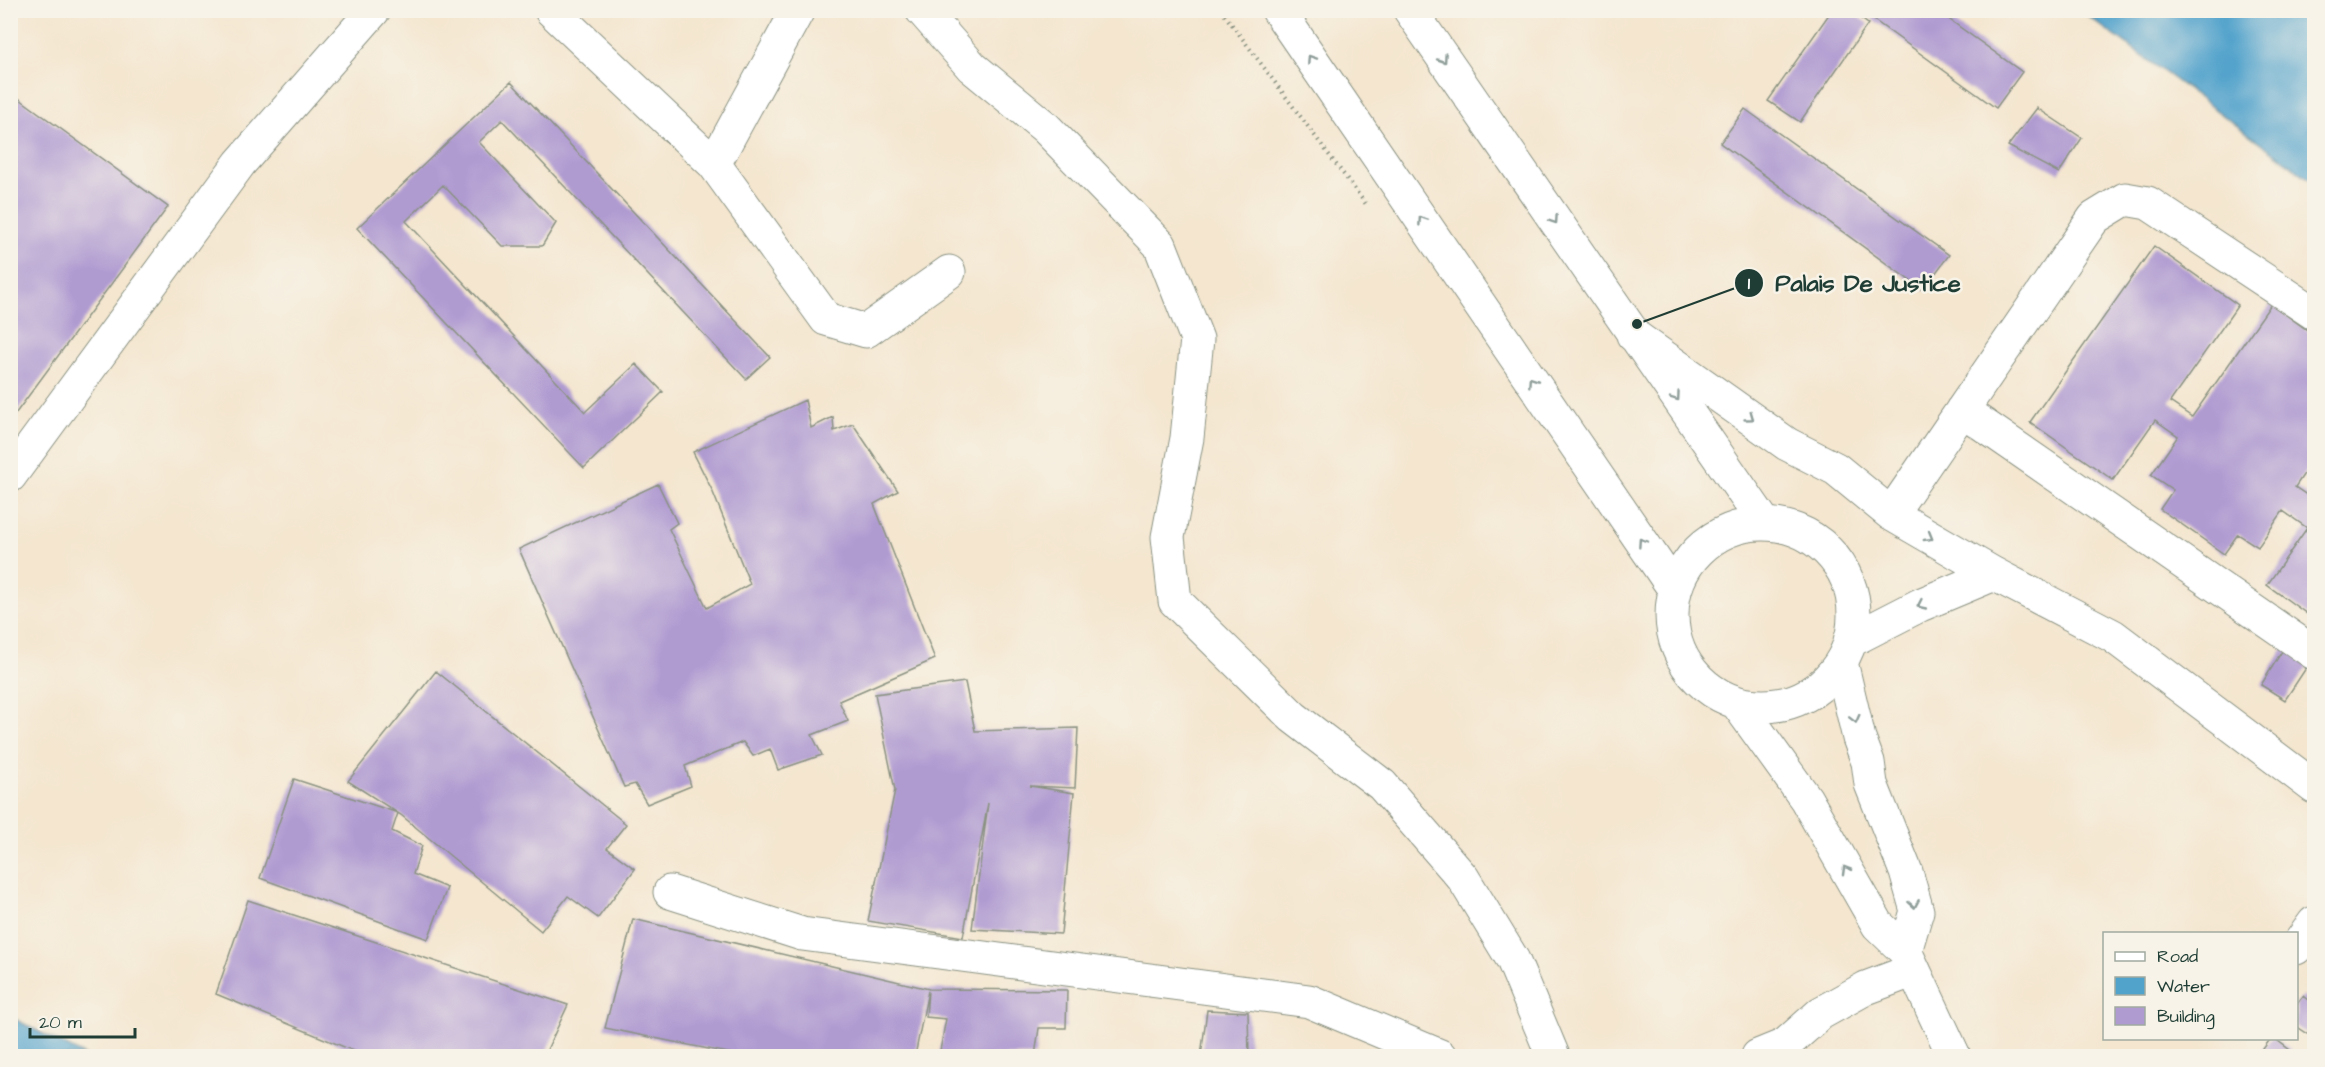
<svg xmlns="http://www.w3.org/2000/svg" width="2325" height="1067" font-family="'Architects Daughter',sans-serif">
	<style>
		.water { fill: #52a3cc; stroke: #387080; stroke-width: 1.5 }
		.building { fill: #b09bd1 }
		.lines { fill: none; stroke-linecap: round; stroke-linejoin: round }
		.minor-casing { stroke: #8a9282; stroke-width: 35 }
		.path { stroke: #8a9282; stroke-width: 4; stroke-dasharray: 1.5 4.5; stroke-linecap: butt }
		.minor { stroke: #fff; stroke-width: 33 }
		.oneway { stroke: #8f9e9a }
		.leader { fill: none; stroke: #1f3d34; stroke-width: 2 }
		.callout-dot { fill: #1f3d34; stroke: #f7f3e8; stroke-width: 2 }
		.mark-label { font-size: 18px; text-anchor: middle; font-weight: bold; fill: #fff }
		.callout-label { font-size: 24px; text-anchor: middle; font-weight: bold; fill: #1f3d34; stroke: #f7f3e8; stroke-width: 5; stroke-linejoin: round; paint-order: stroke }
	</style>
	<rect width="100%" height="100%" fill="#f7f3e8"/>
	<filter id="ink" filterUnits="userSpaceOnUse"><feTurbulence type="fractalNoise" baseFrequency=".0167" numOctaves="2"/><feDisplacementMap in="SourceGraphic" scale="12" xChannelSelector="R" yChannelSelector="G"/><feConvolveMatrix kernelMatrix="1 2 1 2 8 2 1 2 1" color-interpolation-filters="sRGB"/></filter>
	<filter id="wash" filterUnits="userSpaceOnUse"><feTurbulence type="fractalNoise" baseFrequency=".008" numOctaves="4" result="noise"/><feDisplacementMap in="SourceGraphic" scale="24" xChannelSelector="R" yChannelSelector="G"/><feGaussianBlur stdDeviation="1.35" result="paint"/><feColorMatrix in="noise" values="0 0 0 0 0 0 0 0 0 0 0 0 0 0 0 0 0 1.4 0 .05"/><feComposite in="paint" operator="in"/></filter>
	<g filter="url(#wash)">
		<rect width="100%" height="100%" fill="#f4e6cf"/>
		<path class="water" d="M2081,11H2314V182Z
			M10,1017H11L85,1056H11Z"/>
		<g id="blocks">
			<path class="building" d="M1832,10H1849L1868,24L1800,122L1768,101Z
				M1860,10H1936L2022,72L1996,108Z
				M511,82L770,357L746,379L502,120L479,142L556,223L542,246H502L443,185L406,221L585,412L636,364L663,392L584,468L357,228Z
				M17,97L168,207L10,421V105Z
				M2037,108L2082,138L2059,173L2008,146Z
				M1745,109L1949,255L1923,290L1720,143Z
				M2154,246L2238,305L2170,402L2192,417L2271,304L2314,335V459L2295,487L2314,500V619L2267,585L2307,528L2283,511L2258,547L2238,534L2224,554L2160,509L2173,490L2151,475L2178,436L2155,420L2113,480L2030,422Z
				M805,400L811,428L833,417L834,431L853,424L898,491L874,504L935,659L839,701L848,721L812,735L822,755L778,770L770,749L753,756L743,742L685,766L691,786L647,804L635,784L624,787L519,549L658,484L677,523L669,529L707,608L750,584L712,490L693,452Z
				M2287,643L2312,659L2285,700L2261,685Z
				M436,671L626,824L607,848L635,869L598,918L568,896L541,931L401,815L348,781Z
				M965,682L975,731L1078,728L1075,788L1030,786L1074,793L1061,934L972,929L988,803L963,937L868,921L895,790L875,694Z
				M294,779L398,813L392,831L422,846L413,874L447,888L428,939L260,878Z
				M248,900L568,1005L545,1054L554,1056H366L216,994Z
				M633,919L929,989L1067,990L1066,1028H1039L1035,1056H939L946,1019L926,1017L928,991L915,1056H743L605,1028Z
				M2303,996L2314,1005V1025L2308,1034L2296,1026V1005Z
				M1207,1010L1248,1012L1249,1056H1201Z
				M2271,1038H2274L2298,1056H2258Z"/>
		</g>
	</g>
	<g filter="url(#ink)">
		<use href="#blocks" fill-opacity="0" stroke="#8a9282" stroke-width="1.5"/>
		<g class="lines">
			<g class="minor-casing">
				<path id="minor" d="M551,10L714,164
					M798,10L714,164L826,319L866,331L949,272
					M922,10L972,67L1046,128L1160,245L1197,339L1187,438L1168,537L1175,601L1293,717L1382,785L1463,878L1513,960L1553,1056
					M1278,10L1675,590
					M1410,10L1765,524
					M1633,335L1787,444L1836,469L1891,514L1994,574L2113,636L2314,787
					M1962,410L2314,653
					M10,476L240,163L374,10
					M1891,514L2094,218L2125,199L2148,203L2314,313
					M1672 615a91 91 0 1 1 182 0a91 91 0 1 1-182 0Z
					M1850,641L1920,605L1994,574
					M1841,662L1859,738L1868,762L1871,784L1906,872L1917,911L1905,951
					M1737,703L1806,799L1878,925L1905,951L1954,1056
					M670,892L802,934L1309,1001L1440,1056
					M2296,948L2314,923
					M1758,1056L1785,1045L1821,1013L1866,988L1914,970"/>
			</g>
			<path class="path" d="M1221,10L1368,207"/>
			<use href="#minor" class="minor"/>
		</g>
		<defs><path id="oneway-chevron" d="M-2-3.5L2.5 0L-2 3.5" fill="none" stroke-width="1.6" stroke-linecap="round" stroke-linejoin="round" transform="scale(1.5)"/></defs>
		<g class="oneway">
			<use href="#oneway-chevron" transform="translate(1311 59) rotate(-124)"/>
			<use href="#oneway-chevron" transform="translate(1443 59) rotate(56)"/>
			<use href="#oneway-chevron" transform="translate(1422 220) rotate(-124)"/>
			<use href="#oneway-chevron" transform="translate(1554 220) rotate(56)"/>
			<use href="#oneway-chevron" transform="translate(1532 381) rotate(-124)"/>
			<use href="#oneway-chevron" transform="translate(1676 397) rotate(55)"/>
			<use href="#oneway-chevron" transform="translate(1750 417) rotate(36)"/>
			<use href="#oneway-chevron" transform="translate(1929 537) rotate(30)"/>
			<use href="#oneway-chevron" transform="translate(1642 542) rotate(-124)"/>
			<use href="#oneway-chevron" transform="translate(1921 605) rotate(155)"/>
			<use href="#oneway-chevron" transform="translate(1855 719) rotate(76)"/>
			<use href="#oneway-chevron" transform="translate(1846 870) rotate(-120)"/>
			<use href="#oneway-chevron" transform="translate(1914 904) rotate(80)"/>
		</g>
	</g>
	<path class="leader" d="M1637 324L1749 283"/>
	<g class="callout-dot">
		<circle cx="1637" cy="324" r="6"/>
		<circle cx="1749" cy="283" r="15"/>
	</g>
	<g class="mark-label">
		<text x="1749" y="289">1</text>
	</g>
	<g class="callout-label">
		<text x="1868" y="291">Palais De Justice</text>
	</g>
	<rect width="2325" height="1067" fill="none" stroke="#f7f3e8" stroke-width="36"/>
	<rect x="2103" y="932" width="195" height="108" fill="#f7f3e8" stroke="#a1aaa0" stroke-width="1.5"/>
	<rect x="2115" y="952" width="30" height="9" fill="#ffffff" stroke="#a1aaa0" stroke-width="1.5"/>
	<text x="2157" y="962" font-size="18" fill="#1f3d34">Road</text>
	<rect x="2115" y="977" width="30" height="18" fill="#52a3cc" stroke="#a1aaa0" stroke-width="1.5"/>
	<text x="2157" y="992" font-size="18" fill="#1f3d34">Water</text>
	<rect x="2115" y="1007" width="30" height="18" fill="#b09bd1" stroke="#a1aaa0" stroke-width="1.5"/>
	<text x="2157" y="1022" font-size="18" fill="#1f3d34">Building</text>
	<path d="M30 1028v9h105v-9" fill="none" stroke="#1f3d34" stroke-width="3"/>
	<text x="39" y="1028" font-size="18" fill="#1f3d34" stroke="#f7f3e8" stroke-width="4.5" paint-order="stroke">20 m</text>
</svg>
